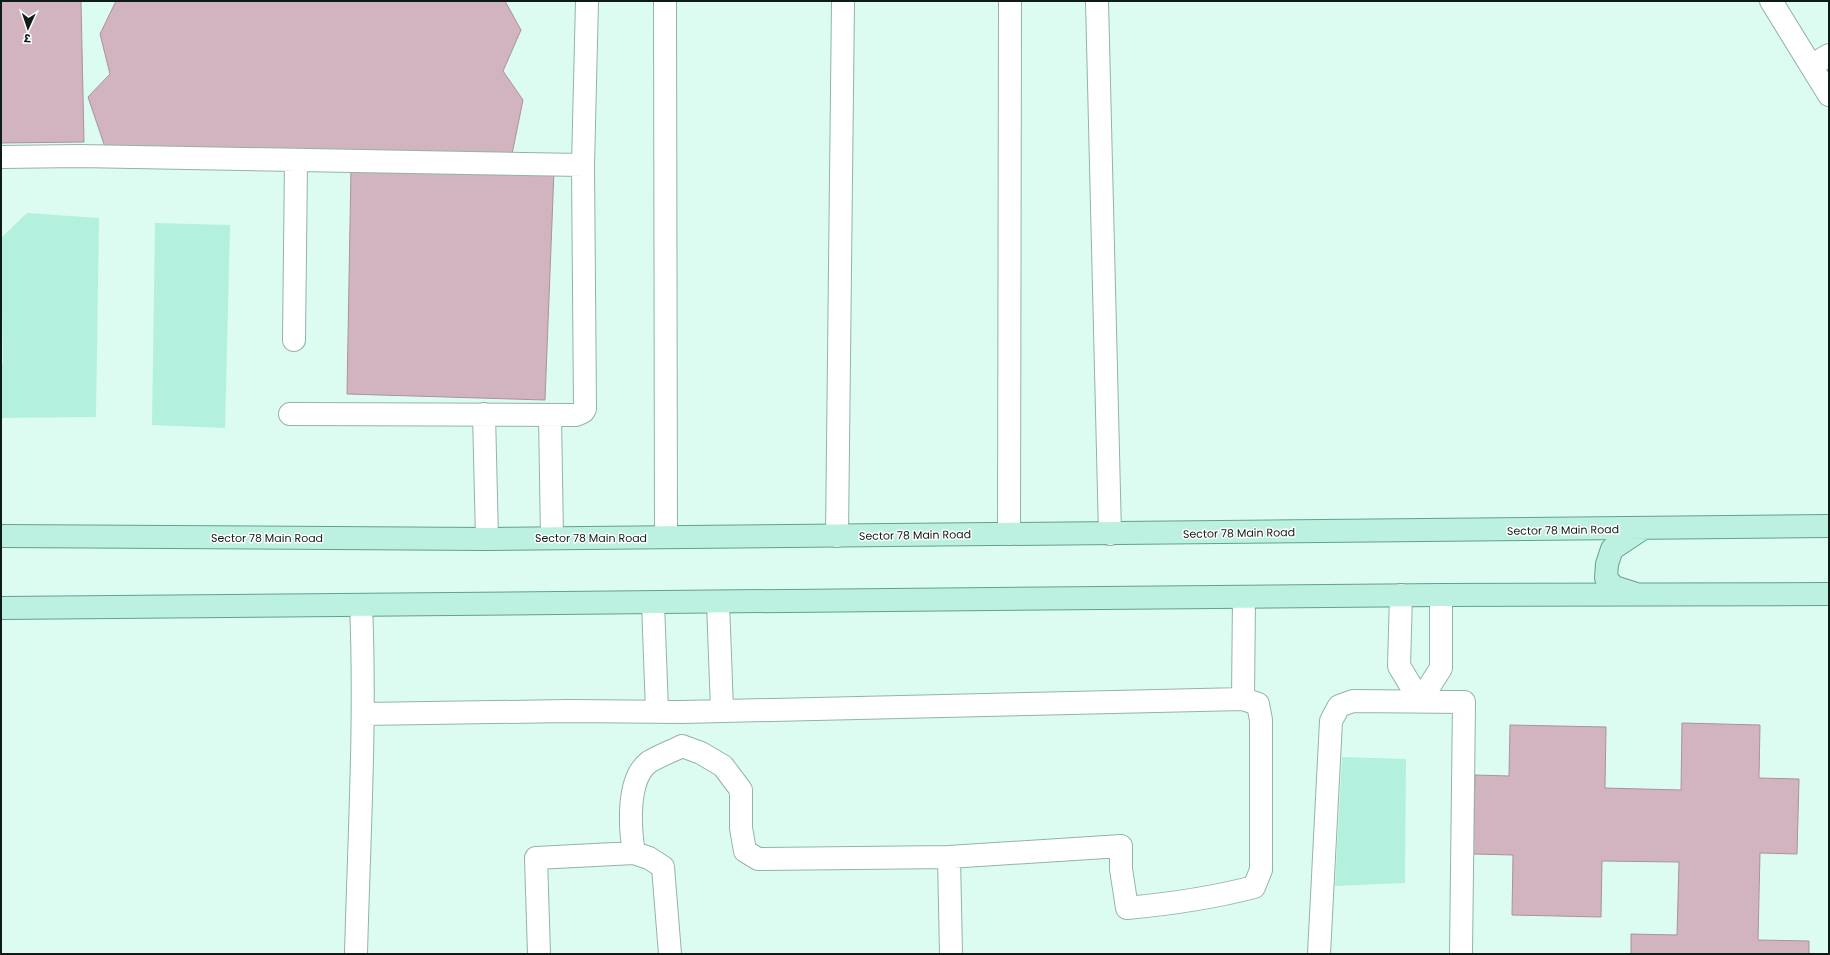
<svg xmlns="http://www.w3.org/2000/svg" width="1830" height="955" font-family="Poppins,'Noto Sans Devanagari',sans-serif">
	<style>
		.green { fill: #b3f0de }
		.building { fill: #d1b4c0; stroke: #ac919c }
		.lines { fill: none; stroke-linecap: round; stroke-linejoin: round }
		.minor-casing { stroke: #94b2a9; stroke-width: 24 }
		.major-casing { stroke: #62a08f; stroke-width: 24 }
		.minor { stroke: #fff; stroke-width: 22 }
		.major { stroke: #bcf1e2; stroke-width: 22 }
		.labels { text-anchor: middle; stroke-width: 3; stroke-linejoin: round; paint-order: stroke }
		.street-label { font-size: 11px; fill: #0f1b17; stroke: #fff }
	</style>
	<rect width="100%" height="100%" fill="#dcfcf2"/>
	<path class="green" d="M27,213L99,218L96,417L1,418V364H3L1,238Z
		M155,223L230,225L225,428L152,425Z
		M1342,757L1406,759L1405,883L1335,886Z"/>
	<path class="building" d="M1,1H81L84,142L1,143Z
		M116,1H505L521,30L503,71L523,100L511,159L107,153L88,97L110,74L100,34Z
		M351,168L554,171L545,400L347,394Z
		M1682,723L1760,725L1759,778L1799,779L1797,854L1760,853L1758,940L1809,941V954H1631V934L1677,935L1679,862L1602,861L1601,917L1512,915L1513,855L1473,854L1475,775L1509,776L1510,725L1606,727L1605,788L1681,790Z"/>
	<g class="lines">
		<g class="minor-casing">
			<path id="minor" d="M665,1L666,537
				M1097,1L1110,534
				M1771,1L1829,95
				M1811,66L1829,55
				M1,157L79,156L583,165
				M294,340L296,161
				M290,414L576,415L583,412L585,409L583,165L587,1
				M484,414L487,539
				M550,415L552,538
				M1009,534L1010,1
				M837,536L843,1
				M1401,595L1399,666L1420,701L1441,668V595
				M718,602L722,710
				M653,603L657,711
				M1243,699L1244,597
				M363,714L568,711L682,712L1243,699L1258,704L1261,720V870L1254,887C1212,898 1170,904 1127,908L1121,869V846L949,857L951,954
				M634,853C630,829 626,779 649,762C659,756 672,751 682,746L701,753L723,766L741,790V828L745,851L758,859L949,857
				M356,954C359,838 366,721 361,605
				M539,954L536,858L634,853L649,858L663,867L670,954
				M1319,954L1331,721L1339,706L1353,701L1464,702L1461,954"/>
		</g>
		<g class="major-casing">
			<path id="major" d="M1,536L487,539L1829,526
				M1633,593L1614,587L1606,578L1607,564L1612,549L1642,529
				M1,608L1441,595L1829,594"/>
		</g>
		<use href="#minor" class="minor"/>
		<use href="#major" class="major"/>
	</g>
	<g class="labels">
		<g class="street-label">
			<text transform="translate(1563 530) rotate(-1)" y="4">Sector 78 Main Road</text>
			<text transform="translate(1239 533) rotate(-1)" y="4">Sector 78 Main Road</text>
			<text transform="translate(915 535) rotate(-1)" y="4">Sector 78 Main Road</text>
			<text x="267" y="542">Sector 78 Main Road</text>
			<text x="591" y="542">Sector 78 Main Road</text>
		</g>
	</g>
	<rect width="1830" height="955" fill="none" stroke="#0f1b17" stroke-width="4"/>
	<g transform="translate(28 28) rotate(183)" stroke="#ffffff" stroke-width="3" paint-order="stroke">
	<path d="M0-3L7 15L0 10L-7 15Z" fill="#0f1b17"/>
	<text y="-6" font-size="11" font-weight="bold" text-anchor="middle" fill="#0f1b17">उ</text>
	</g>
</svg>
